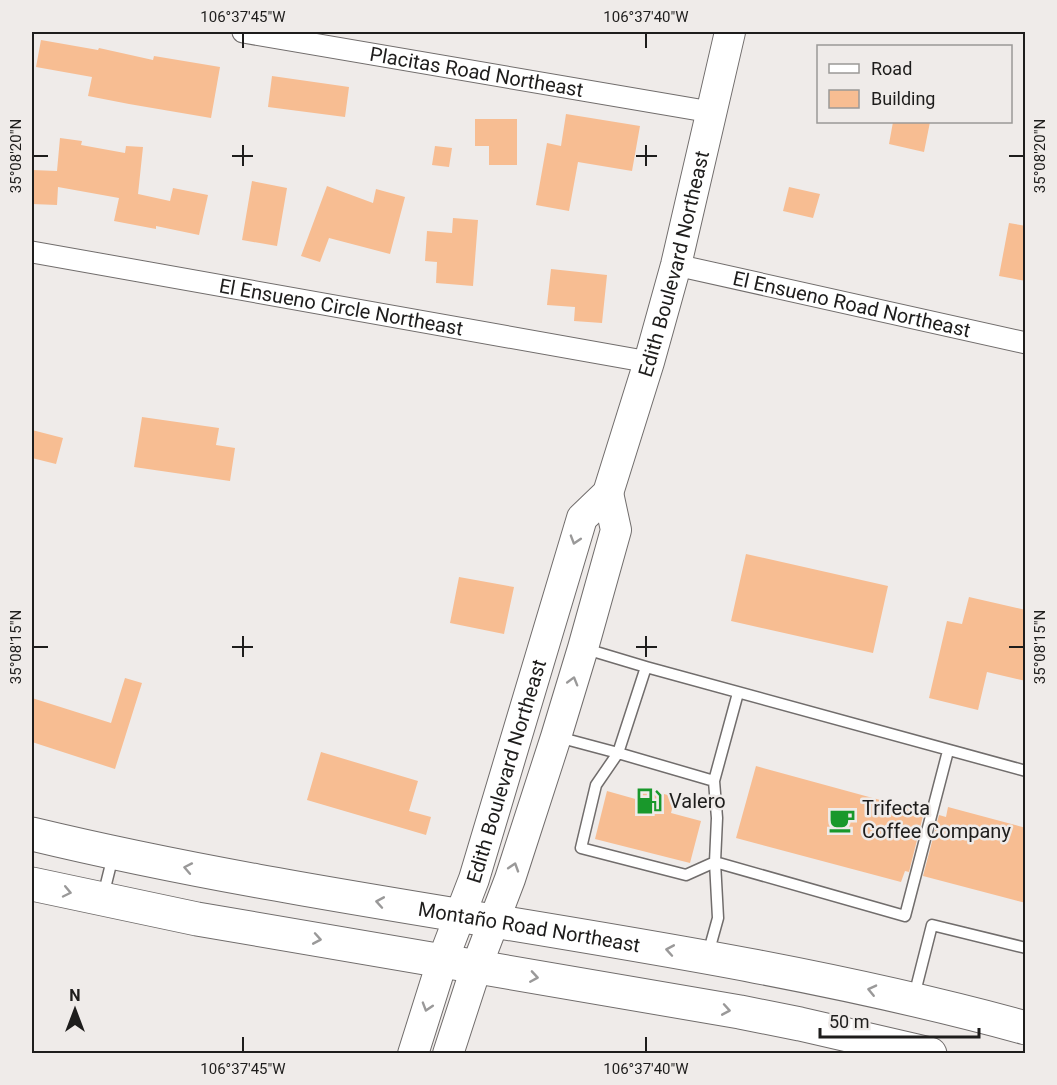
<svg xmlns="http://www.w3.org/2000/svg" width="1057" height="1085" font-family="Roboto,sans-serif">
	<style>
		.building { fill: #f7bd92 }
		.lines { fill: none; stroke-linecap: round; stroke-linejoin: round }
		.lane-casing { stroke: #716d6c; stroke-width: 13 }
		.street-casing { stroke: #716d6c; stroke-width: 23 }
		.secondary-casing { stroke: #716d6c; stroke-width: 32 }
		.primary-casing { stroke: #716d6c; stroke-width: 35 }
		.lane { stroke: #fff; stroke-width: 10 }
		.street { stroke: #fff; stroke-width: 21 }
		.secondary { stroke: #fff; stroke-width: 30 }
		.primary { stroke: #fff; stroke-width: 33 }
		.oneway { stroke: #9a9999 }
		.ticks { fill: none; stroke: #1e1d1c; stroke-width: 2 }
		.labels { text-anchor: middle; stroke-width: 5; stroke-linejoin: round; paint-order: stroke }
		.street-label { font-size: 20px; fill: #1e1d1c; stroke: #efebe9 }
		.poi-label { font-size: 20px; fill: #1e1d1c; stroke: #efebe9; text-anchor: start }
		.neatline { fill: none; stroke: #1e1d1c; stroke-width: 2 }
		.ticks-label { font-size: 15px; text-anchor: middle; fill: #1e1d1c }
	</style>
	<rect width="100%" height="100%" fill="#efebe9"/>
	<path class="building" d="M41,40L98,50L99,48L153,60L154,56L220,67L211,118L129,104L88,96L92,77L36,67Z
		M272,76L349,87L345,117L268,107Z
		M566,114L640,126L632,171L578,162L569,211L536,205L547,143L561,146Z
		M475,119H517V165H489V146H475Z
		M893,122H930L924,152L889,144Z
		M60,138L82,141L81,145L125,153L126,146L143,147L138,194L170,201L173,188L208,195L199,235L156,226V229L114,221L119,198L58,187L57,205L32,204V170L57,171Z
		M435,146L452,148L449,167L432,165Z
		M252,181L287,188L277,246L242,240Z
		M327,186L373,203L376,189L405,197L390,254L329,238L320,262L301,256Z
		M789,187L820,194L813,218L783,211Z
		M453,218L478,220L473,286L436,283L437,262L425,261L427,231L452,233Z
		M1009,223L1026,226V281L999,276Z
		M551,269L607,275L602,323L574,321L575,307L547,305Z
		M142,417L219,428L216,445L235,448L230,481L134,467Z
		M32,430L63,438L56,464L32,458Z
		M746,554L888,586L873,653L731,621Z
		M459,577L514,587L504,634L450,623Z
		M969,597L1026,610V681L987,672L978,710L929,698L947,621L962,624Z
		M125,678L142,683L115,769L32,742V698L111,723Z
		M321,752L418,781L409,811L431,817L426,835L307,800Z
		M756,766L924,812L909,872L905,871L901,882L736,838Z
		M642,788L675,797L671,813L701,821L690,863L595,839L607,791L639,800Z
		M948,807L1026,828V903L923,876L939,815L946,817Z"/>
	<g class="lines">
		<g class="lane-casing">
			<path id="lane" d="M646,667L1026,771
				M558,737L618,753L646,667L586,649
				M714,781L738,693
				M103,896L113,856
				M708,954L718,918L715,862L717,818L714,781L618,753L596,785L581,848L686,875L715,862L905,916L948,751
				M914,996L932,925L1026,948"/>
		</g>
		<g class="street-casing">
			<g id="street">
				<path id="s1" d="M243,32L711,112"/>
				<path id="s2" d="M32,252L649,362"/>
				<path id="s3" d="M676,265L1026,343"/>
			</g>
		</g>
		<g class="secondary-casing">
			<g id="secondary">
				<path id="s4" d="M413,1054L442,962L474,879L582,518L608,493L649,362L676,265L730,32"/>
				<path d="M448,1054L476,968L510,879L556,737L583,648L616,530L608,493"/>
			</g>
		</g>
		<g class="primary-casing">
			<g id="primary">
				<path id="s5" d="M32,834C360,913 699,938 1026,1028"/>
				<path d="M32,884L197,919L740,1012L800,1024L930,1054"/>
			</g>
		</g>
		<use href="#lane" class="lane"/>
		<use href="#street" class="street"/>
		<use href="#secondary" class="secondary"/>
		<use href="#primary" class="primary"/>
	</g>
	<defs><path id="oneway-chevron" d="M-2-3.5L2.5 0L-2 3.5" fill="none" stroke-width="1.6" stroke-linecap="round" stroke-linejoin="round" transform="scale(1.5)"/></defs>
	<g class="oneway">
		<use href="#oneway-chevron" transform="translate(575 540) rotate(107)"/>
		<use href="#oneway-chevron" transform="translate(573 681) rotate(-74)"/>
		<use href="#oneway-chevron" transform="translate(514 867) rotate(-72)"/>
		<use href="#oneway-chevron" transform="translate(188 868) rotate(-169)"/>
		<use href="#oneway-chevron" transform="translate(67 892) rotate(12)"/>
		<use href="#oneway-chevron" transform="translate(380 902) rotate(-170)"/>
		<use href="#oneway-chevron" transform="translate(317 939) rotate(10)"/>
		<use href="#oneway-chevron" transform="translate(670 950) rotate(-170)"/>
		<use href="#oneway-chevron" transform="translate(534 977) rotate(9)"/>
		<use href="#oneway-chevron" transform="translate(872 990) rotate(-167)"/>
		<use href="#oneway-chevron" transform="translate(427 1007) rotate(107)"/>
		<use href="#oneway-chevron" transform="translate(726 1010) rotate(10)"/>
	</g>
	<path class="ticks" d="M243,33V48M646,33V48M243,145V166M646,145V166M33,156H48M232,156H253M636,156H657M1009,156H1024M243,636V657M646,636V657M33,647H48M232,647H253M636,647H657M1009,647H1024M243,1037V1052M646,1037V1052"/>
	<defs>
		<g id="fuel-bare" transform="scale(2.07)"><path d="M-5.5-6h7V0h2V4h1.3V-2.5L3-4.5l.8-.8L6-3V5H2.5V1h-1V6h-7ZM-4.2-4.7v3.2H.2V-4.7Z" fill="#19982b" stroke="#efebe9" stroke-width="2.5" paint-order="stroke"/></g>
		<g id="cafe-bare" transform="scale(2.07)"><path d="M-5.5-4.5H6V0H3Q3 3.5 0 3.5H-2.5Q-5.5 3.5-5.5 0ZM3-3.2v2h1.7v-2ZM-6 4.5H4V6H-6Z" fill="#19982b" stroke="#efebe9" stroke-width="2.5" paint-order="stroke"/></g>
	</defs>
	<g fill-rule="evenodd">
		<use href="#fuel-bare" x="649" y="801"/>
		<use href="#cafe-bare" x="842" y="820"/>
	</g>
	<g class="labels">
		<g class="street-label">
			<text dy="7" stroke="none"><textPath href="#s1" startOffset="237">Placitas Road Northeast</textPath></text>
			<text dy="7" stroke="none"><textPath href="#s4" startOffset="837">Edith Boulevard Northeast</textPath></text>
			<text dy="7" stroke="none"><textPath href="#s3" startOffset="180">El Ensueno Road Northeast</textPath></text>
			<text dy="7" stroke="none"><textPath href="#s2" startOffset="314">El Ensueno Circle Northeast</textPath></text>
			<text dy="7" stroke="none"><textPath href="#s4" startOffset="298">Edith Boulevard Northeast</textPath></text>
			<text dy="7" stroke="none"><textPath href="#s5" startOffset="506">Montaño Road Northeast</textPath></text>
		</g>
		<g class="poi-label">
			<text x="669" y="808">Valero</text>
			<text x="862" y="815">Trifecta<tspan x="862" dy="23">Coffee Company</tspan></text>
		</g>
	</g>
	<rect width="1057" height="1085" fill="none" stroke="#efebe9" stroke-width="66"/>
	<rect x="817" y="45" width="195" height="78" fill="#efebe9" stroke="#9b9997" stroke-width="1.5"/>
	<rect x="829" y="64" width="30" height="9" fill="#ffffff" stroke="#9b9997" stroke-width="1.5"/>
	<text x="871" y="75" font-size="18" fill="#1e1d1c">Road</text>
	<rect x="829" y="90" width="30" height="18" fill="#f7bd92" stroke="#9b9997" stroke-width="1.5"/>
	<text x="871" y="105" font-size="18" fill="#1e1d1c">Building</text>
	<g transform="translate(75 1010)" stroke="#efebe9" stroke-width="4.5" paint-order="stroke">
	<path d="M0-4.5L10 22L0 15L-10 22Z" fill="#1e1d1c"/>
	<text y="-9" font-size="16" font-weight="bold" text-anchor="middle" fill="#1e1d1c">N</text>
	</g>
	<path d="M820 1028v9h159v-9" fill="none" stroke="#1e1d1c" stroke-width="3"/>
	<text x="829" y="1028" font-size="18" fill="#1e1d1c" stroke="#efebe9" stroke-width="4.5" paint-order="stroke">50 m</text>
	<rect x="33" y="33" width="991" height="1019" class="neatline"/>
	<g class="ticks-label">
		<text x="243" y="22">106°37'45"W</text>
		<text x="646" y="22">106°37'40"W</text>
		<text transform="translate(16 156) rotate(-90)" y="5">35°08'20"N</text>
		<text transform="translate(1040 156) rotate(-90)" y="5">35°08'20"N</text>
		<text transform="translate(16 647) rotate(-90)" y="5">35°08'15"N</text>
		<text transform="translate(1040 647) rotate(-90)" y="5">35°08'15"N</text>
		<text x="243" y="1074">106°37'45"W</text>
		<text x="646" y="1074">106°37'40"W</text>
	</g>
</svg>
